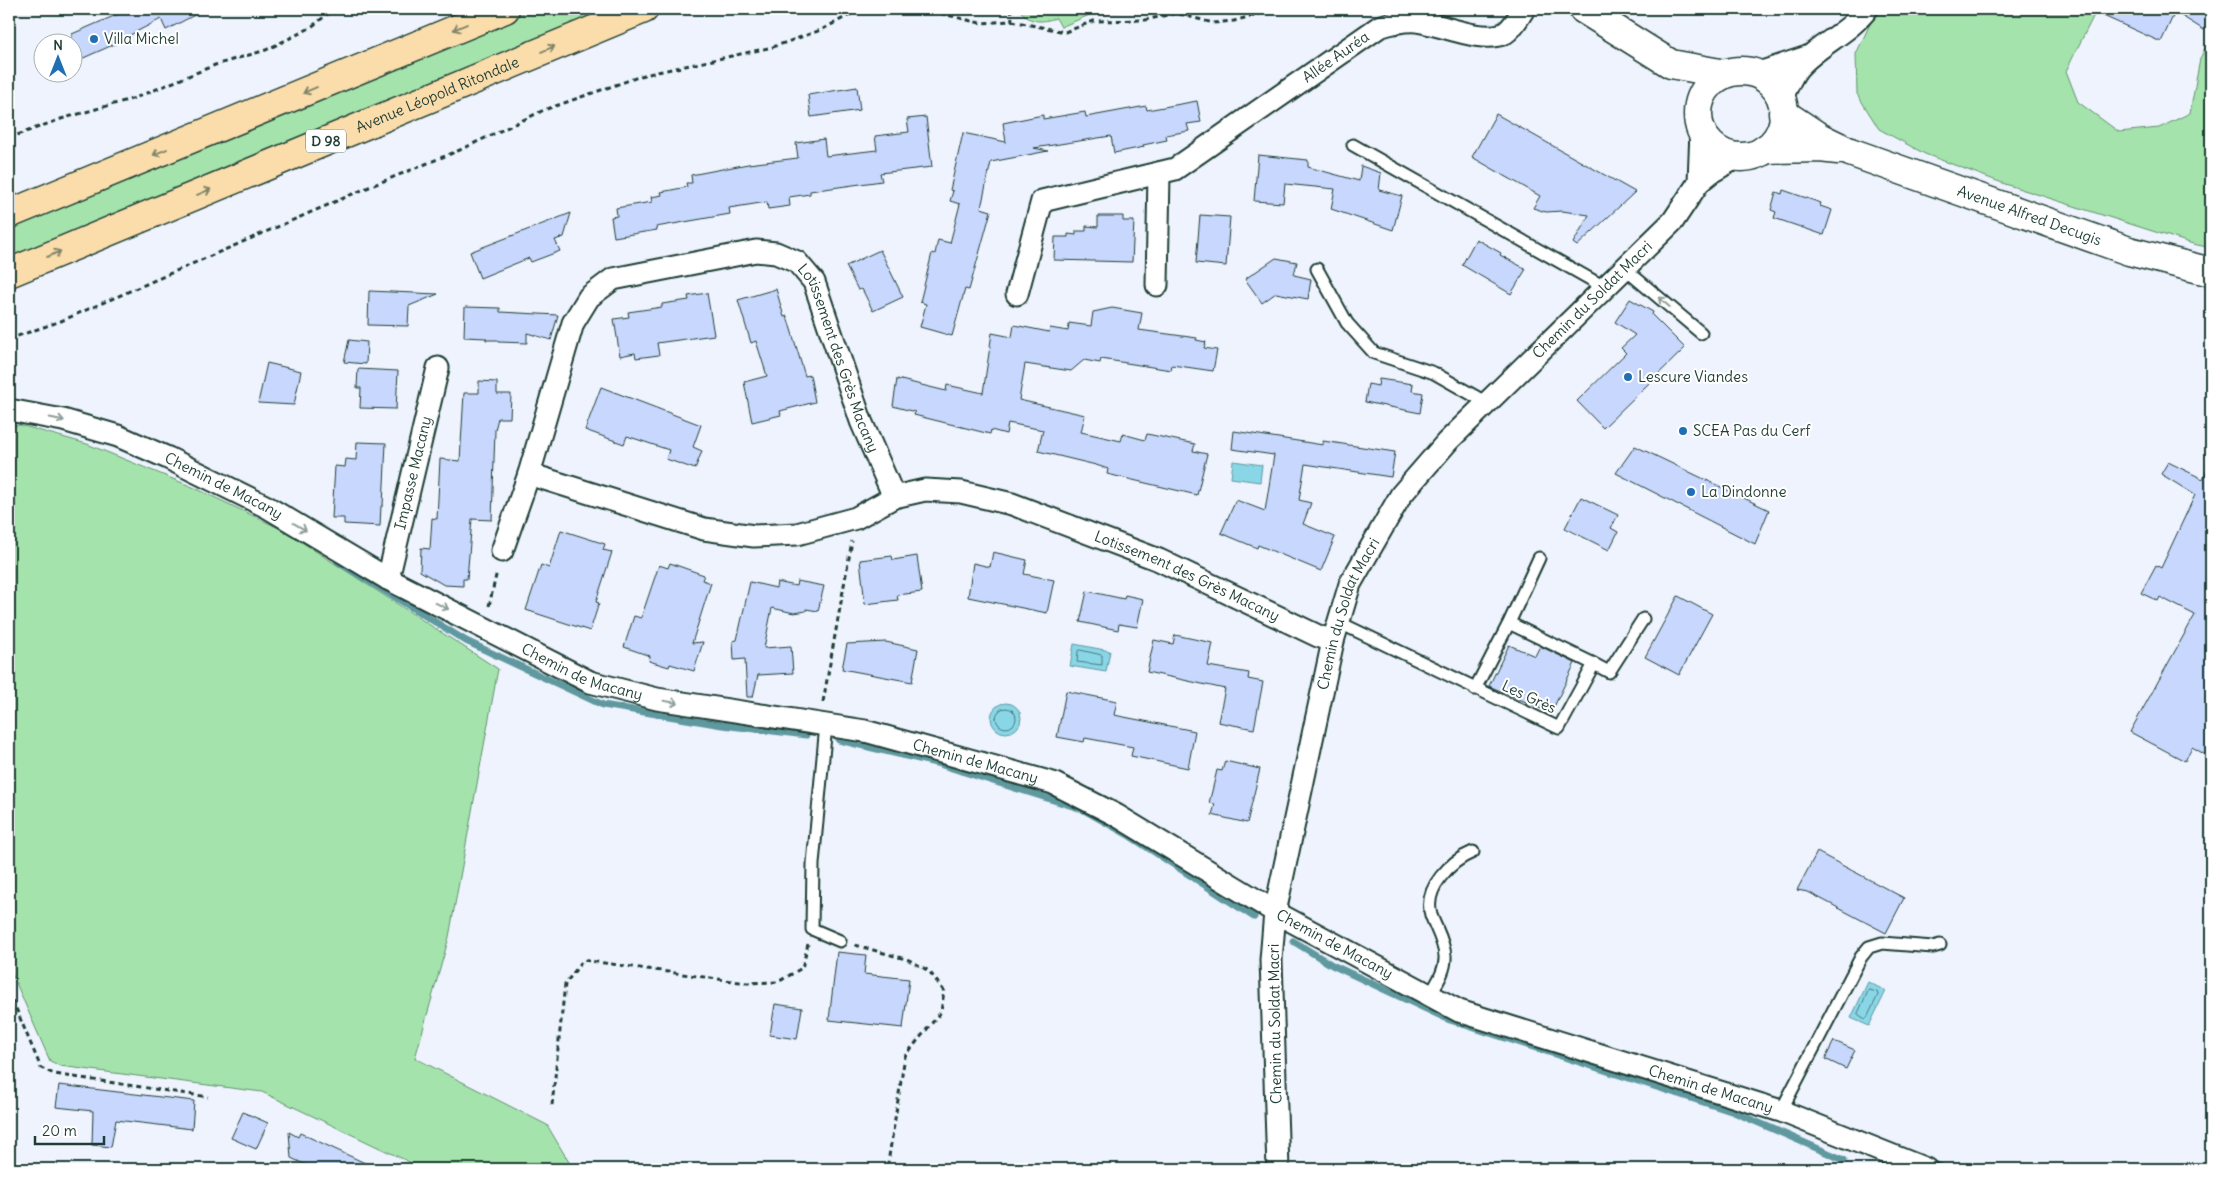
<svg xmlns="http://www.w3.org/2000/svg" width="2220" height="1178" font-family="Delius,sans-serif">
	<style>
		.green { fill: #a4e3ab; stroke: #629070 }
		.water { fill: #89d6e7; stroke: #5f999f }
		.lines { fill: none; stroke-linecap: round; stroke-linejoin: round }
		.shore { stroke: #497a7c; stroke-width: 1 }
		.stream { stroke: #5f999f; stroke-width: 7 }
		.building { fill: #c7d7fd; stroke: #1f3d34 }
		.service-casing { stroke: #1f3d34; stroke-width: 15 }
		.minor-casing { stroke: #1f3d34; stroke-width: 25 }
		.tertiary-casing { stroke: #1f3d34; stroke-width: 31 }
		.trunk-casing { stroke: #1f3d34; stroke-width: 31 }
		.path { stroke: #1f3d34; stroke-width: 3; stroke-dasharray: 5 4; stroke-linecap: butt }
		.service { stroke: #fff; stroke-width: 11 }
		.minor { stroke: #fff; stroke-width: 21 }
		.tertiary { stroke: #fff; stroke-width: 28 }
		.trunk { stroke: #faddab; stroke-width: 28 }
		.oneway { stroke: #82856a }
		.oneway2 { stroke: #8f9e9a }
		.poi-dot { fill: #1f6fb2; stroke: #fff; stroke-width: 2 }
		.labels { text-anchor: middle; stroke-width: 4; stroke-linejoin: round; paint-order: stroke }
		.shield { fill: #fff; stroke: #627771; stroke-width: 1 }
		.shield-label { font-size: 14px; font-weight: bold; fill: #1f3d34 }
		.poi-label { font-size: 15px; fill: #1f3d34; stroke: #fff; text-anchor: start }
		.street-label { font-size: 15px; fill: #1f3d34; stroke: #fff }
	</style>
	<rect width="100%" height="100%" fill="#eef3fe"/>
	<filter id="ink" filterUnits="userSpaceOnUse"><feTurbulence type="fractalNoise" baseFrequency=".02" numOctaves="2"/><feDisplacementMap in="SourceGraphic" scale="10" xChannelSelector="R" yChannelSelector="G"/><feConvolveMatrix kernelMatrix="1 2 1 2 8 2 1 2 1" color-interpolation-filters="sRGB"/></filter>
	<g filter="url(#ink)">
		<path class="green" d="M533,9H612L9,259V226Z
			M1019,9H1171L1094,13L1061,27L1056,18C1040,23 1029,23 1019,9Z
			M1193,9H1243L1233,15L1194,12Z
			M1877,9H2097L2066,71L2078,102L2119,132L2159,128L2190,113L2200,59L2211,34V248L2193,244L2005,184L1925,154L1879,129L1857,94L1856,54Z
			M20,425L87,444L195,488L283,530L498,669L449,937L415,1058L547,1125L573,1169H424L262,1092L60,1066L50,1061L9,967V426Z"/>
		<path class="water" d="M1233,461L1262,465L1260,482L1231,478Z
			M1074,644L1110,651L1106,672L1070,666Z
			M991 718a15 15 0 1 1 30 0a15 15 0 1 1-30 0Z
			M1868,982L1886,991L1869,1026L1851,1018Z"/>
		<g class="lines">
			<path class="shore" d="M1080,650L1102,655V665L1077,662L1078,652Z
				M996 718a10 10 0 1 1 20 0a10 10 0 1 1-20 0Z
				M1869,990L1877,992L1878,995L1867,1018L1865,1019L1858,1014Z"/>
			<path class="stream" d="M338,562L466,641L603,705L722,725L806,735
				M839,740L936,763L1082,809L1130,836L1254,917
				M1293,941L1332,965L1450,1020L1734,1112L1844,1160
				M1928,1162L1947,1169"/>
		</g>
		<path class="building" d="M130,9H206L166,30L161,19L130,35L131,37L72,63V34Z
			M2088,9H2211V16L2204,30L2175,12L2161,42Z
			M857,87L860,110L811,117L808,95Z
			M1197,101L1201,122L1187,124L1189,131L1166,135L1167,140L1143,145L1144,147L1114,153L1111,136L1034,148L1048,151L991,162L981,208L991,211L969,290L965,289L952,336L920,327L926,304L920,302L932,253L935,254L938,240L950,243L960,204L950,201L953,191L950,190L963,133L1006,142L1003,123L1043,115V119L1085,112L1086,117L1146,106L1147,110Z
			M1496,114L1635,192L1577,246L1573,243L1589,215L1562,211L1546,212L1533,208L1540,196L1472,157Z
			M926,117L932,167L880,173L882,181L810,191V194L789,197L790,206L768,209L767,202L729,208L730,214L656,227L657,230L614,237L611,217L617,216L616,208L652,202L651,197L662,195L661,192L687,187L686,183H692L691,175L748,164L798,158L796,143L824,139L826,156L877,150L875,136L909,132L907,119Z
			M1258,155L1308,160V167L1359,181L1361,166L1381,173L1379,190L1402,196L1393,230L1331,209L1335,189L1285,184L1283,203L1254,201Z
			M1783,190L1821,203L1820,206L1832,210L1824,235L1774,218L1776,212L1771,210L1776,192L1782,194Z
			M571,213L564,237L555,240L560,251L531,262L529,258L480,278L470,252Z
			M1200,215L1230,217L1226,266L1196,263Z
			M1098,216H1123V221H1134L1132,262L1054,260L1055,237H1068V234L1076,235V231H1086V226L1098,227Z
			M1476,239L1501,253L1500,255L1526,269L1511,294L1462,265Z
			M880,250L903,297L873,311L862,289L858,290L846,266Z
			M1276,258L1297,262L1294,275L1311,279L1308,299L1276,293L1262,303L1245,279Z
			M776,289L784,317L787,316L805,376L810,375L815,402L780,411L781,415L752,422L744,382L767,376L756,341L751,343L738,300Z
			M369,291L438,294L409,306L408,326L368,325Z
			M707,293L714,335L657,343L659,355L636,358L635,353L620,356L614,319L629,317L628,312L662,307V304L689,300L688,296Z
			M1630,299L1653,312L1652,315L1685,348L1603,428L1577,401L1626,353L1621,348L1635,335L1615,322Z
			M465,307L500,308V312L558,315L551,340L527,333V343L498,342V340H486V338L464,337Z
			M1112,308L1142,313L1139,330L1197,338L1196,340L1206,342L1204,348L1217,350L1213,371L1172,365L1171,370L1101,359L1100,363L1084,360L1071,371L1025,364L1019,400L1085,415L1081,432L1121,441L1123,434L1145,440L1147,434L1195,444L1193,451L1207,454L1197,495L1107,474L1108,469L1096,465L1038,451L1043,430L1008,423L1006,434L991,430L990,434L914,415L915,412L893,406L897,379L946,391L947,385L983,393L992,333L1012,337L1014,325L1049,332L1050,328L1068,331L1069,323L1091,326L1093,312Z
			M349,340L367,342L366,364L344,362Z
			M267,363L301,371L294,405L258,403Z
			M358,369L398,371L396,409L360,408L361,388H357Z
			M1379,379L1413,384L1412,391L1423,393L1420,413L1365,402L1368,384L1378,386Z
			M479,381L497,382V394H511L510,418H498L495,430L492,520L472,519L467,579H463V586L444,585L420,571L421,548L430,549L432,518L437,519L440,459L460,461L464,393H479Z
			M601,387L701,425L693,447L702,451L695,469L666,459L669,450L627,436L624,444L585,430Z
			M1234,431L1323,445V441L1395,452L1391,477L1305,464L1299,500L1311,503L1303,524L1335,537L1321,571L1258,545L1257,548L1221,533L1236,500L1265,511L1274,455L1232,449Z
			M357,442L386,443L383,506H381L380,526L344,524V518H332L335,466L345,467L346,459L356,460Z
			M1635,446L1769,510L1755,544L1616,473Z
			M2211,461V758L2192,747L2185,761L2130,732L2195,615L2160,597L2158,601L2141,593L2156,565L2161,568L2195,495L2161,474L2168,462L2203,479Z
			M1581,497L1618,515L1611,528L1618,532L1609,550L1565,528Z
			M561,530L605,544L603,550L612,552L596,602L599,603L590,631L526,610L541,565L549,568Z
			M993,552L1027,560L1024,574L1054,580L1047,613L968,597L973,563L990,567Z
			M892,556L893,560L917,556L922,592L897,595L898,600L865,604L860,560Z
			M670,563L704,575L702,580L711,583L692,643L703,642L694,671L670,664L669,667L649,661L650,656L624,647L634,616L641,618L659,565L668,568Z
			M797,581L824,586L818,611L806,609V611L794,613L772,608L764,648L791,646L793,673L758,675L753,697H747L745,659L734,660L733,641L737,640L750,582L776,588L777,582L796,586Z
			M1087,591L1124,599L1125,595L1143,599L1137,627L1119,624L1118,630L1080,622Z
			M1678,596L1712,614L1679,675L1645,657Z
			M1175,635L1213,643L1208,666L1249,673L1248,679L1263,682L1254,729L1218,722L1225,689L1147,672L1154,640L1173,644Z
			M886,642L918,649L912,682L842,669L847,644Z
			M1509,645L1535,656L1540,646L1575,663L1551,713L1489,686Z
			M1066,691L1117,701L1114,715L1195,731L1188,768L1131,756L1133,747L1085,738L1084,742L1057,737Z
			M1225,761L1260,769L1247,823L1212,815L1215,804L1209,803L1213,787L1217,770L1222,771Z
			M1817,852L1904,898L1886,933L1808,892L1797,890Z
			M837,952L866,955L864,974L909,979L903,1028L829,1020Z
			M775,1004L802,1008L797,1039L770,1035Z
			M1834,1041L1855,1050L1846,1069L1825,1059Z
			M59,1085L194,1101L192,1129L116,1120L111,1147L92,1145L93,1111L56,1107Z
			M243,1112L268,1123L256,1149L231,1138Z
			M289,1132L298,1137L300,1133L378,1169H315L291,1158Z"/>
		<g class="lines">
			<g class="service-casing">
				<path id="service" d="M1353,145L1606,288
					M1317,269L1347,323L1374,353L1434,373L1487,403
					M1625,269L1701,333
					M1338,622L1559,728L1594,664L1609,672L1643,619
					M1509,623L1539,558
					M1475,689L1509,623L1594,664
					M826,725L813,864L812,929L840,941
					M1430,995C1437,983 1446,970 1445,956C1444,941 1436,929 1431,915C1423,888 1451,861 1473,852
					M1781,1111L1861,957L1869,947L1882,943L1933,947L1940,945"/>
			</g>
			<g class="minor-casing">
				<g id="minor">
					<path d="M1756,74L1810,56"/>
					<path d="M1781,100C1786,90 1790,78 1797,69C1817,45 1848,34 1867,9"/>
					<path d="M1699,182L1701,130"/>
					<path d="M1157,285L1159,173"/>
					<path id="s1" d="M1017,294L1042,201L1175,169L1379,27C1391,23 1404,20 1417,21C1441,24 1482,44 1505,33C1513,28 1519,16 1524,9"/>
					<path id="s2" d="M9,410L63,420L118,436L168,458L267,507L388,579L590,682L657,699L865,731L1053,783L1116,815L1284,917L1459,1011L1781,1111L1926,1169"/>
					<path id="s3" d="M529,474L704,529L754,536L797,534L856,518L894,497L925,490L961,492L1012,504L1159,560L1318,636L1333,641"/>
					<path id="s4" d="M502,551L529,474L573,323L589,297L613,279L756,251L776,253L797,262L814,282L861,421L894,497"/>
					<path id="s5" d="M388,579L438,368"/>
					<path id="s6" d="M1278,1169L1271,960L1275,912L1333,641L1350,584L1401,495L1447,442L1673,221L1699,182L1710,173L1739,156"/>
				</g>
			</g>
			<g class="tertiary-casing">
				<g id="tertiary">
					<path d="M1583,9L1671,64L1725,74"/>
					<circle cx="1741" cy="114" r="43"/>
					<path id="s7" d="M1783,113L1819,137L1850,152L2129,251L2211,272"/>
					<path d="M1765,149L1820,148L1838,150"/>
				</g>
			</g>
			<g class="trunk-casing">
				<g id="trunk">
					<path d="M9,214L505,9"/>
					<path id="s8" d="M9,273L644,9"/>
				</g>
			</g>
			<path class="path" d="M923,9L980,23L1012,21L1011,9
				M1012,21L1065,32L1094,21L1145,20L1176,13L1213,23L1234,21L1276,9
				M9,138L61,119L135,98L215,65L266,50L310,28L334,9
				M9,339L61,321L369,187L460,150L544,110L644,75L773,47L821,30L861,9
				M489,606L497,571
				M823,702L852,541
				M855,945L909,960L929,971L944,991L941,1012L905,1056L887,1169
				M9,992L41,1068L54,1074L208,1097
				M552,1105L565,984L583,960L747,983L778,982L802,968L808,944"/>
			<use href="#service" class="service"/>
			<use href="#minor" class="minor"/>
			<use href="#tertiary" class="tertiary"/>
			<use href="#trunk" class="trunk"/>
		</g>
		<defs><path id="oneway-shaft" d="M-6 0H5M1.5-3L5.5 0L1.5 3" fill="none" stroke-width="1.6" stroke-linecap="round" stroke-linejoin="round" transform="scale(1.25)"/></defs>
		<g class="oneway">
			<use href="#oneway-shaft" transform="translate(460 27) rotate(157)"/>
			<use href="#oneway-shaft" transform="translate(548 49) rotate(-23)"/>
			<use href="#oneway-shaft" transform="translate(310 90) rotate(157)"/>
			<use href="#oneway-shaft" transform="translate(160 152) rotate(157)"/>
			<use href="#oneway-shaft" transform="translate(204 192) rotate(-23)"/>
			<use href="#oneway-shaft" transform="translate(54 254) rotate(-23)"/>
		</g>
		<g class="oneway2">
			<use href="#oneway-shaft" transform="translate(1664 302) rotate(-139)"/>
			<use href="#oneway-shaft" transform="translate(57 419) rotate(12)"/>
			<use href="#oneway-shaft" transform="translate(300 527) rotate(31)"/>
			<use href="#oneway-shaft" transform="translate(442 606) rotate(27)"/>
			<use href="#oneway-shaft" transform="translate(671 702) rotate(9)"/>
		</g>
	</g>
	<g class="poi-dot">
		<circle cx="94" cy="39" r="5"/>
		<circle cx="1628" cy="377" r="5"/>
		<circle cx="1683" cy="431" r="5"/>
		<circle cx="1691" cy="492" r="5"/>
	</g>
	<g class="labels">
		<rect class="shield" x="306" y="129.5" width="40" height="23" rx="4"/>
		<g class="shield-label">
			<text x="326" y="146">D 98</text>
		</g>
		<g class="poi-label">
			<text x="104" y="44">Villa Michel</text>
			<text x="1638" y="382">Lescure Viandes</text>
			<text x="1693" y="436">SCEA Pas du Cerf</text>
			<text x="1701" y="497">La Dindonne</text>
		</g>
		<g class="street-label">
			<text dy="5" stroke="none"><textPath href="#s1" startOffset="429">Allée Auréa</textPath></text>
			<text dy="5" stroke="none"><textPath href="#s8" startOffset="464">Avenue Léopold Ritondale</textPath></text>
			<text dy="5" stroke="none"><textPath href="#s7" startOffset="268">Avenue Alfred Decugis</textPath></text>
			<text dy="5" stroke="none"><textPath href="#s6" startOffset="970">Chemin du Soldat Macri</textPath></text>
			<text dy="5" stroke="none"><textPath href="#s4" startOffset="594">Lotissement des Grès Macany</textPath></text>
			<text dy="5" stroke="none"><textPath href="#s5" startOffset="109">Impasse Macany</textPath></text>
			<text dy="5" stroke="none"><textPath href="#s2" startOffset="229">Chemin de Macany</textPath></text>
			<text dy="5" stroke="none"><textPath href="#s3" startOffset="691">Lotissement des Grès Macany</textPath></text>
			<text dy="5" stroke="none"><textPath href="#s6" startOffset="565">Chemin du Soldat Macri</textPath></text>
			<text dy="5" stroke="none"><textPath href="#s2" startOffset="634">Chemin de Macany</textPath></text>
			<text transform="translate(1529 697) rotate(25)" y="5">Les Grès</text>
			<text dy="5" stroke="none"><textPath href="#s2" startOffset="1039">Chemin de Macany</textPath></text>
			<text dy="5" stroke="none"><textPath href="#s2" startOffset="1444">Chemin de Macany</textPath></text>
			<text transform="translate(1275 1024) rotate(-91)" y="5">Chemin du Soldat Macri</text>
			<text dy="5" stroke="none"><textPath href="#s2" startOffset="1849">Chemin de Macany</textPath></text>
		</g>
	</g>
	<rect width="2220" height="1178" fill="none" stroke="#fff" stroke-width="30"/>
	<rect x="15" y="15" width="2190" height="1148" fill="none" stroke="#1f3d34" stroke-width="2" filter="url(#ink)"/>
	<g transform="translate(58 58)"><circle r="24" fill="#ffffff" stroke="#a5b1ae"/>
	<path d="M0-4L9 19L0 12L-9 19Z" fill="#1f6fb2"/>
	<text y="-8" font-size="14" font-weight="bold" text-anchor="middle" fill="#1f3d34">N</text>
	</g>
	<path d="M35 1136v8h69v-8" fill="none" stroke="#1f3d34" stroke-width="2.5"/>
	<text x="42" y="1136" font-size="15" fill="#1f3d34" stroke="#ffffff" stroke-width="4" paint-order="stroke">20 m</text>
</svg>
